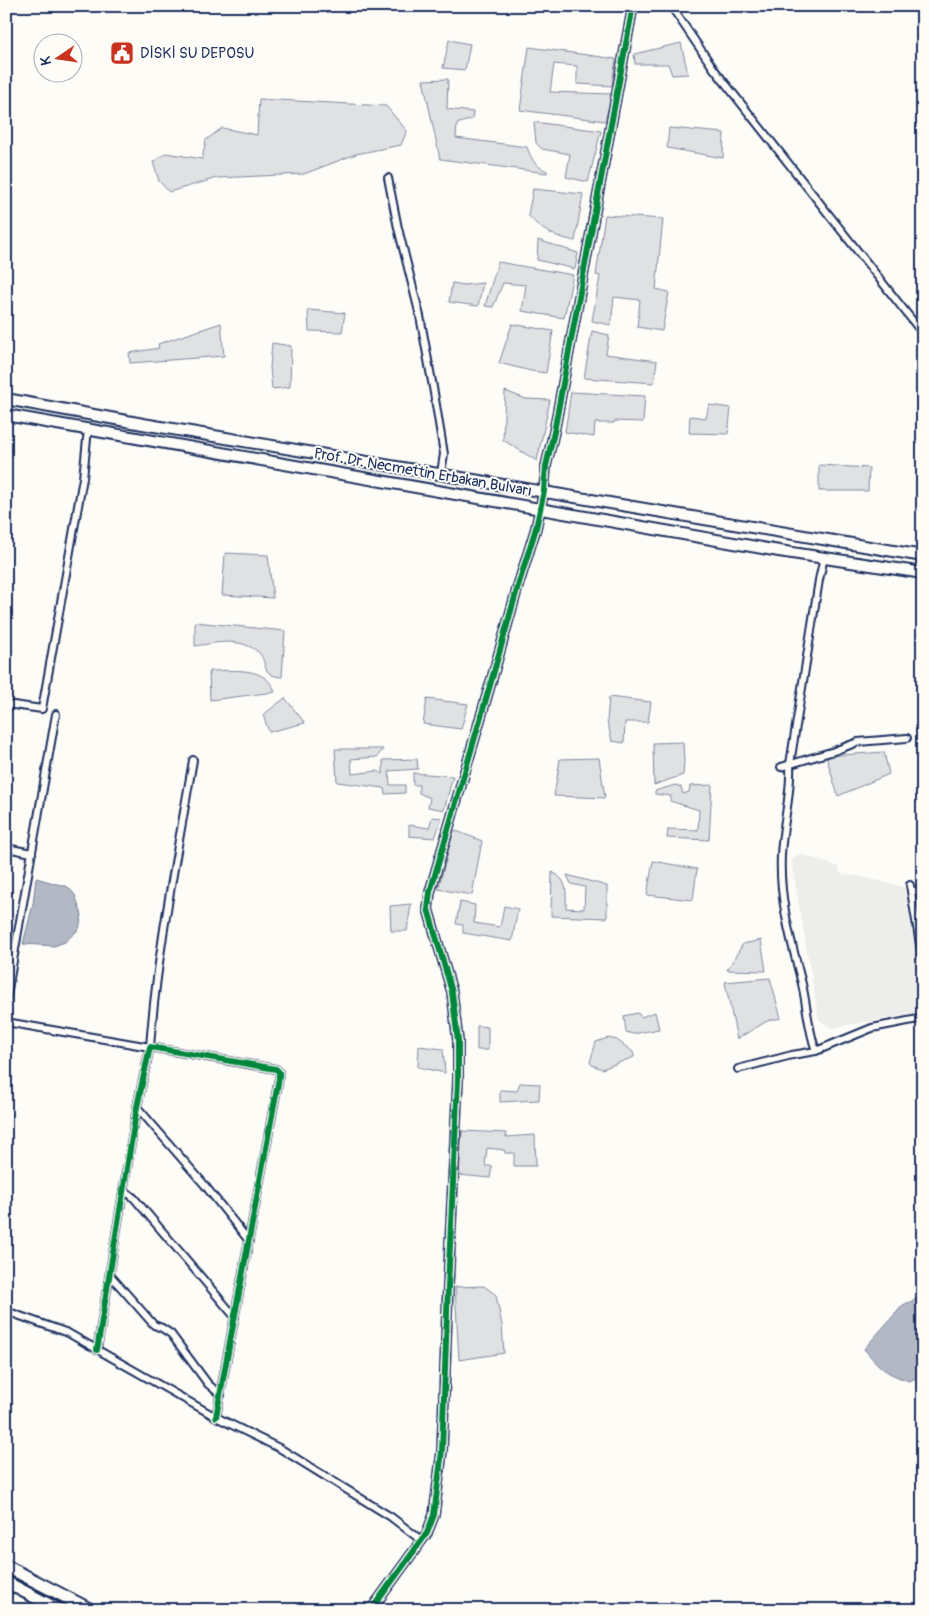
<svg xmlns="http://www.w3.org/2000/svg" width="929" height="1616" font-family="Pangolin,sans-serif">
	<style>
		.built { fill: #edeeec }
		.green { fill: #e0e1e3; stroke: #7e88a0 }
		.water { fill: #b3b8c5; stroke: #76819c }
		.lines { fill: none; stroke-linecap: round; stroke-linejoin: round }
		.street-casing { stroke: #1b2f5e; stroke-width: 10 }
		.secondary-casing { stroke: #1b2f5e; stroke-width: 12 }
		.primary-casing { stroke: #1b2f5e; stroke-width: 14 }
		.highway-casing { stroke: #1b2f5e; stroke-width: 15 }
		.street { stroke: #fdfcf7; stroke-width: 6 }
		.secondary { stroke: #fdfcf7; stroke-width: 9 }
		.primary { stroke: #fdfcf7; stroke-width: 10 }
		.highway { stroke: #fdfcf7; stroke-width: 11 }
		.cycleway-casing { stroke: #fdfcf7; stroke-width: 9 }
		.cycleway { stroke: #00873e; stroke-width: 6 }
		.labels { text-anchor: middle; stroke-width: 4; stroke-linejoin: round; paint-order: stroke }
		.poi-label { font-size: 15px; fill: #1b2f5e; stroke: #fdfcf7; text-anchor: start }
		.street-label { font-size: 15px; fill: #1b2f5e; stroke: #fdfcf7 }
	</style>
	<rect width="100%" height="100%" fill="#fdfcf7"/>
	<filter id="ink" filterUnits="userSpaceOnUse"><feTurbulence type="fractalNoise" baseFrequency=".02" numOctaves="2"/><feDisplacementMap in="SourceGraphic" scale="10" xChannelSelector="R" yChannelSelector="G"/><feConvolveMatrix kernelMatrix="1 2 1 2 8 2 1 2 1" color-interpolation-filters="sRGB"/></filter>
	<g filter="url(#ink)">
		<path class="built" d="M797,855H803L839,867L841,874L858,876L904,887L923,990V1012L831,1028L819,1020L792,865V861Z"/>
		<path class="green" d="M449,40L470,44L465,70L443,68Z
			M681,43L688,74L672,75L668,64H635L634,54Z
			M529,47L616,59L612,86L577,84V66L554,64L550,92L612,94L605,121L520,110Z
			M448,79L447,109L473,112L472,119L457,124L456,138L527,147C532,160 534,165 547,171V173L440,159L423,80Z
			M259,99L386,106L407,131L401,145L356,154L304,174L217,178L169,192L159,181L153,162L166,153L202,159L206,140L222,128L257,135Z
			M534,122L601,131L588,182L566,177L570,154L542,149L536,143Z
			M669,128L724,133L723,158L667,148Z
			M533,189L583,194L575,241C553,236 543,232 528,215Z
			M605,215L663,219L656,289L669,292L662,331L637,327L640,300L614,297L611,325L592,321L600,276L596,275Z
			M538,240L578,253L575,269L537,260Z
			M498,262L573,275L564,318L522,311L526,285L503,283L493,307L485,306Z
			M452,283L464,285L483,283L478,306L449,302Z
			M308,310L345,313L342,332L309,331Z
			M221,323L224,356L130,363L129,353L159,348L158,344Z
			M512,324L553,331L546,373L531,371L499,363Z
			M592,331L609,335L606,354L657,361L654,383L584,378Z
			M272,343L291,346L290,387L272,389L270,367Z
			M505,391L526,399L550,400L537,461L503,440Z
			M571,392L645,396L643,422L614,421V423H595L594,437L565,432Z
			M709,405L731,408L728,434L689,433L690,416L706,418Z
			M819,465L869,468L868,491H819Z
			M225,553L268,555L273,598L222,595Z
			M195,622L285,631L282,677C259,676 269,660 257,651C239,637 215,643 195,646Z
			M209,671C232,671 266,665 275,692L210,700Z
			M609,697L651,702L648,722H625L624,743L612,741L607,721Z
			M285,698L305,723L269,732L263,715Z
			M427,699L468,704L461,729L423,724Z
			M683,742L684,761L683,775L654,785L653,743Z
			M335,749H383L377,757L351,759L352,774L378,771L383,774V760L417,759L418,769L389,771L390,785H405V793L385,794L384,788L337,782Z
			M884,752L889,774L838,796L826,756Z
			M599,758L605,798L554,796L560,759Z
			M413,773L453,776L444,810L428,807L430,798L419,793V785H413Z
			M675,785L681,787L683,794L689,792L690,786L712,785L709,840L667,838L668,829L698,830L699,810L670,801L671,796L655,794V791Z
			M432,817L442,818L435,838L409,836V825L429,828Z
			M454,830L482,841L472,895L438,889Z
			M653,861L697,869L693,900L647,895Z
			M552,872C569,881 566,892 566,908L584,909L585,887L571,884L567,875L607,886V918L551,916Z
			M460,902L475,905L474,923L500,927L504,906L518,909L512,941L463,933V925L456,924Z
			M411,904L407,931H391L390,906Z
			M761,940L766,971L727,970L743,944Z
			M770,978L781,1018L767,1021L737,1039L725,982Z
			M655,1012L659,1029L633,1034L626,1032L624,1016L638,1013L641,1017Z
			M477,1026L488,1027V1050H477Z
			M608,1038L617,1040L633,1052L634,1057L602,1069L592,1065L590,1062L596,1042Z
			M419,1046L443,1049L445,1073L418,1067Z
			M520,1083L540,1084L539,1100L500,1102V1090L517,1091Z
			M462,1131L506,1133V1137L535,1135L536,1166H514V1153H505L504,1150L487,1148L485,1166H492L490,1178L459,1175Z
			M484,1286L496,1295L502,1325L504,1353L459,1360L455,1287Z"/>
		<path class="water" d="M36,878L68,887L75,895L82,915L79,929L65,942L54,946L23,944L33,904Z
			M923,1296V1375L909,1381C885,1373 881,1369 864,1349L903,1305Z"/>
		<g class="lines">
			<g class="street-casing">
				<path id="street" d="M671,6L714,69L923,334
					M388,178L398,228L420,316L434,393L444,454L441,473
					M6,704L42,709L83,478L88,429
					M781,767L834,751L858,742L907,738
					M6,848L32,853
					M910,885L923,963
					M911,892L923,889
					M6,1001L56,714
					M6,1022L150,1047C157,951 177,855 193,760
					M816,1051C808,1029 807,1006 802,984C791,940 779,900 781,856C782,825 792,795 790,764L819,580L824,557
					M738,1069L792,1055L816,1051L872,1028L923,1018
					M137,1107L203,1183L249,1241
					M124,1190L134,1198L235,1317
					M110,1275L154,1325L162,1328L171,1334L208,1384L221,1395
					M6,1311L68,1333L216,1417L281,1449L391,1517L421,1540
					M97,1350L137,1107L150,1047L276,1069L279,1072V1078L216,1417"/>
			</g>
			<g class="secondary-casing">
				<path id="secondary" d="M371,1610L427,1533L434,1515L442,1451L448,1286L458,1080V1041L452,992L428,909L430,892L493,675L518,586L536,528L544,491L546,466L554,432L633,6"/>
			</g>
			<g class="primary-casing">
				<path id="primary" d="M6,399L143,424L923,556
					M6,415L779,551L923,573"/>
			</g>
			<g class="highway-casing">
				<path id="highway" d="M6,1566L91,1610
					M6,1582L59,1610"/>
			</g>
			<use href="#street" class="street"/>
			<use href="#secondary" class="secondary"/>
			<use href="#primary" class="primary"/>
			<use href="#highway" class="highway"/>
			<g class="cycleway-casing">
				<path id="cycleway" d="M97,1350L137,1107L150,1047L276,1069L279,1072V1078L216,1417
					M371,1610L427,1533L434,1515L442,1451L448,1286L458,1080V1041L452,992L428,909L430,892L493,675L518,586L536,528L544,491L546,466L554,432L633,6"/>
			</g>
			<use href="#cycleway" class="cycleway"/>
		</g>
	</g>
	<defs>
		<g id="civic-square" transform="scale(1.25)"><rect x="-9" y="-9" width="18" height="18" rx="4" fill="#c8321e" stroke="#fdfcf7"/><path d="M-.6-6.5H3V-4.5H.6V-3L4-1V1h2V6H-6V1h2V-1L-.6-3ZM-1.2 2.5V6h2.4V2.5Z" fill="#fff"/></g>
	</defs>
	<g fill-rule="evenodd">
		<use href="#civic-square" x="122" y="53"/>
	</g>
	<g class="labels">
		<g class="poi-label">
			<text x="140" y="58">DİSKİ SU DEPOSU</text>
		</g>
		<g class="street-label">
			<text transform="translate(423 472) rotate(10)" y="5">Prof. Dr. Necmettin Erbakan Bulvarı</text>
		</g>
	</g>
	<rect width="929" height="1616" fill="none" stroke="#fdfcf7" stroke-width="25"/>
	<rect x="12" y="12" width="904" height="1591" fill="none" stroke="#1b2f5e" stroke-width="2" filter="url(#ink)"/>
	<g transform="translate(58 58) rotate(257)"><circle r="24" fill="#fdfcf7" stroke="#a3aaba"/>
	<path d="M0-4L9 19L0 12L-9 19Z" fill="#c8321e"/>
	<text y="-8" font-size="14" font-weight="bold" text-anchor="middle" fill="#1b2f5e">K</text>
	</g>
</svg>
